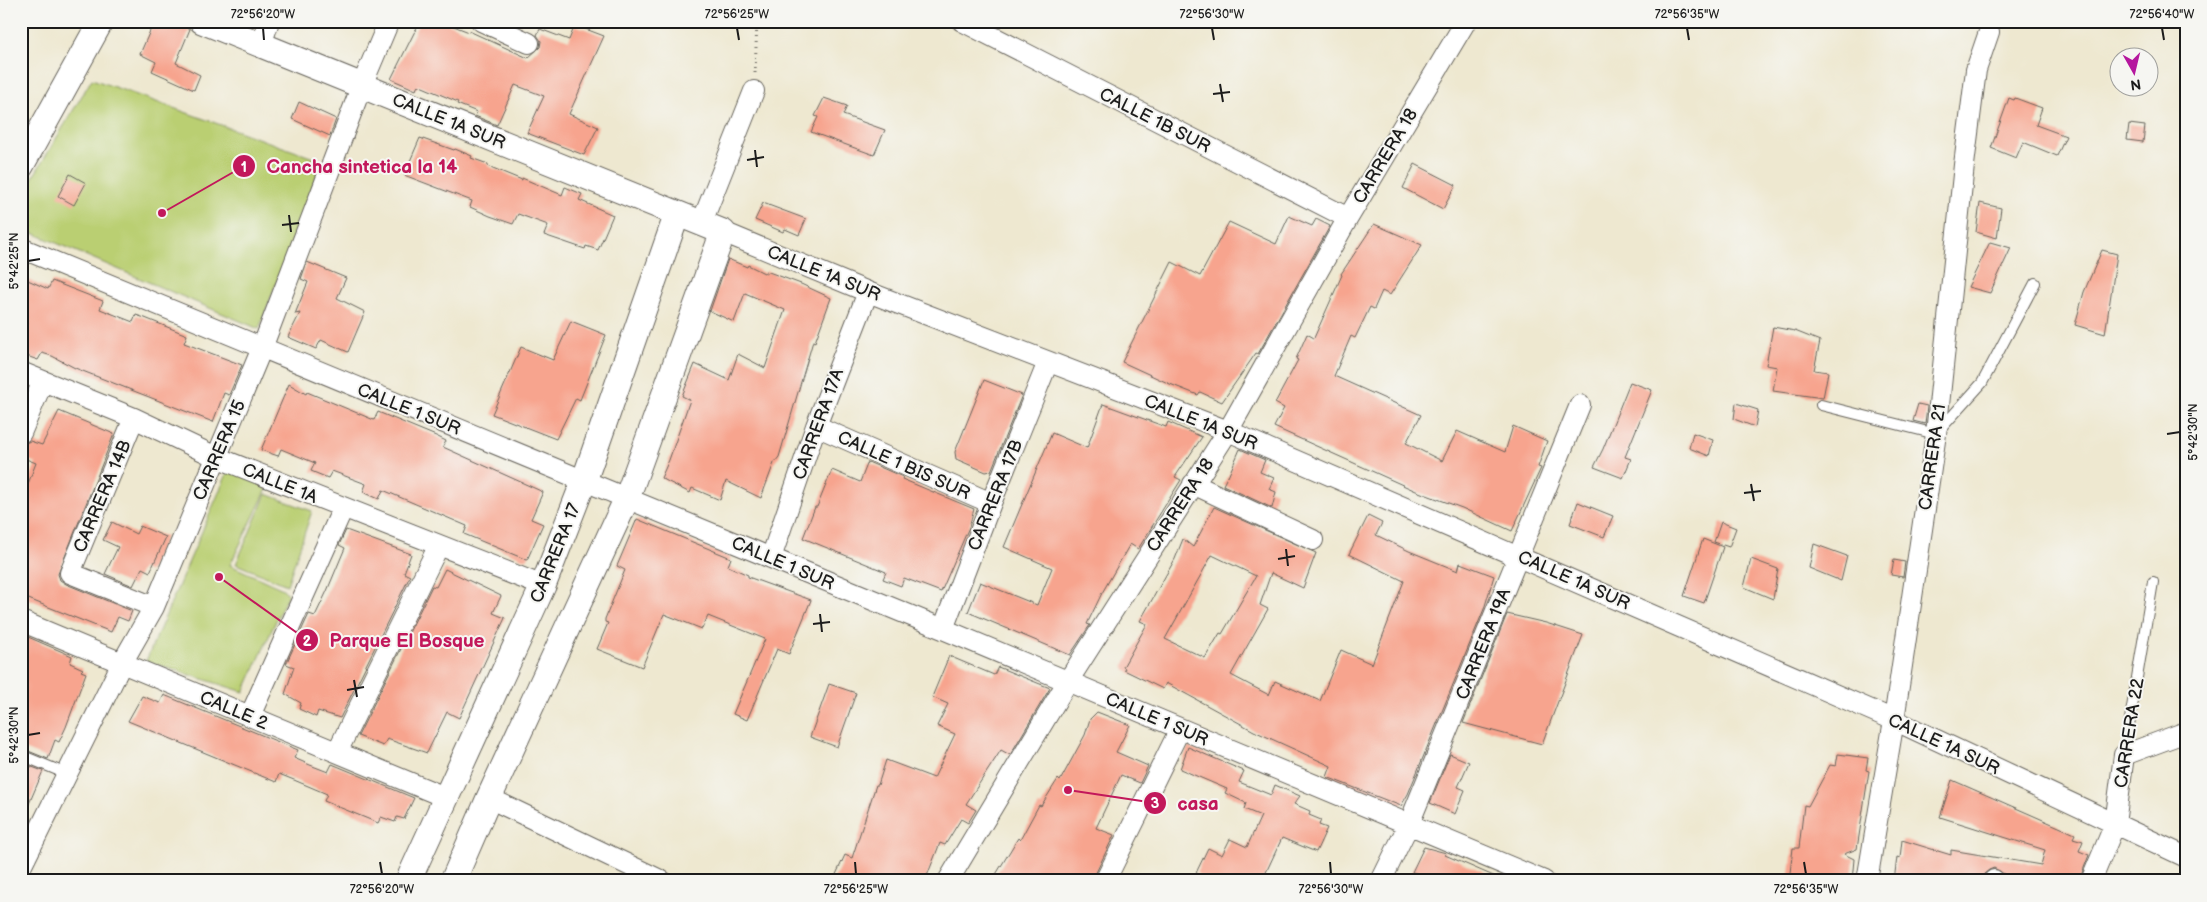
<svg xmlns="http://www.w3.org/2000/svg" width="2207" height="902" font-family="'Balsamiq Sans',sans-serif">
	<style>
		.green { fill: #bacf72; stroke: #6b7647 }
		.building { fill: #f7a48e; fill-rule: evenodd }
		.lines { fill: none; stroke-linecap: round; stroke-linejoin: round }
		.service-casing { stroke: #66635b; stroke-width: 12 }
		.minor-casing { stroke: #66635b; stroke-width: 22 }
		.tertiary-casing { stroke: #66635b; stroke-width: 27 }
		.path { stroke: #66635b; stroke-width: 3; stroke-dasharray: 1 4; stroke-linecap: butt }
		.service { stroke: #fff; stroke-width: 10 }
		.minor { stroke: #fff; stroke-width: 20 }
		.tertiary { stroke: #fff; stroke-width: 25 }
		.ticks { fill: none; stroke: #1c1c1c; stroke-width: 2 }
		.labels { text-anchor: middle; stroke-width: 4; stroke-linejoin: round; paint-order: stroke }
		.street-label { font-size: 18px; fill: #1c1c1c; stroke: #f6f6f2 }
		.leader { fill: none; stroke: #c2185b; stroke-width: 2 }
		.callout-dot { fill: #c2185b; stroke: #f6f6f2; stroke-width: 2 }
		.mark-label { font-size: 15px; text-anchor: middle; font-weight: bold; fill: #fff }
		.callout-label { font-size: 19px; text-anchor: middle; font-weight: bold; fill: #c2185b; stroke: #f6f6f2; stroke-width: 4; stroke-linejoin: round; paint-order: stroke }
		.neatline { fill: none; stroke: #1c1c1c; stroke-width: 2 }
		.ticks-label { font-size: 12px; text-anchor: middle; fill: #1c1c1c }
	</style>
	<rect width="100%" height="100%" fill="#f6f6f2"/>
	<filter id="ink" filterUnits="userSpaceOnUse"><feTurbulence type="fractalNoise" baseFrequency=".02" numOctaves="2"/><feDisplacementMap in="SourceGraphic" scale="10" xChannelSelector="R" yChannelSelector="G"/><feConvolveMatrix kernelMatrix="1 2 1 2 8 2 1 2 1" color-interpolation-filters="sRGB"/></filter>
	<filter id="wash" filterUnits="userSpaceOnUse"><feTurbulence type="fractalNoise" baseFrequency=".0096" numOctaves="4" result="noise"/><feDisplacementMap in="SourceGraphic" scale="20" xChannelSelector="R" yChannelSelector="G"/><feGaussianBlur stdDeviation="1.12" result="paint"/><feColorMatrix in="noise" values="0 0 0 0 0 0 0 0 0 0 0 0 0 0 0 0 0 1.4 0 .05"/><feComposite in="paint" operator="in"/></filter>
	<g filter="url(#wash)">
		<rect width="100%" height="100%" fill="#eee8d0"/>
		<path class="green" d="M92,79L322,161L259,329L21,228V197Z
			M229,469L268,487L230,565L283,589L288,594L244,692L146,661Z
			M266,494L312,511L287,585L236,564Z"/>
		<g id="blocks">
			<path class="building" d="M174,21L190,29L176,63L200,75L194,90L152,71L156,62L140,54L153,24L156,25V23L170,29Z
				M420,21H441L469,32V31L528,58L540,47L541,41L537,35L540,29L569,40L575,25L604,36L569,114L598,127L584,155L527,133L544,96L515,85L497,125L475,116L477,112L457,104L458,102L418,85L416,90L391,79Z
				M824,98L847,106L843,115L885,130L874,155L811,132L818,117L815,116Z
				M2009,98L2014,100L2015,98L2042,108L2036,125L2066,136L2057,156L2023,142L2016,158L1991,148Z
				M299,102L336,119L330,136L292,119Z
				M2129,124L2145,126L2143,142L2127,140Z
				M420,138L454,150L455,149L472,156L471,158L488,164V166L522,180V178L562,195L565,187L582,194L579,200L613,215L598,250L586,246L585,249L544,235L548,225L518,214L513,224L490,216L470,207L472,201L404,175Z
				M1415,164L1456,185L1443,209L1403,188Z
				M70,174L86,183L74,205L58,196Z
				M763,203L806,219L799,235L785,229L783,232L755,220Z
				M1980,203L2001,208L1997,238L1976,232Z
				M1289,216L1312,226L1316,219L1330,226L1258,354L1256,353L1222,402L1200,392L1198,395L1170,384L1122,362L1172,262L1200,276L1229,222L1276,244Z
				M1374,224L1422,245L1390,295L1382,291L1374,309L1370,307L1355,338L1351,336L1334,376L1421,415L1406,443L1442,461L1457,431L1505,452L1513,426L1547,441L1538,467L1541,468L1512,531L1462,508L1416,491L1274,427L1284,408L1275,403L1298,360L1296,359L1307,334L1314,338L1342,275L1341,274Z
				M1990,242L2011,248L1990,293L1968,287Z
				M2102,250L2117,254L2105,334L2075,325L2084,292Z
				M728,259L747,267L748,265L766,274V271L801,284L831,298L815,342L813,341L779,457L774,463L761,498L726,481L720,500L692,488L690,493L661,478L669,460L690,400L682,396L695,364L729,380L738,354L765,368L785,310L745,293L734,322L710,311Z
				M307,262L346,278L337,298L365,312L348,352L321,340L316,349L288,337L300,313L295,314L308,282L301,279Z
				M21,277L48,289L52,281L103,301L100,309L133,322L136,315L145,318L187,335L184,343L242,365L229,395L224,393L213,422L75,368L52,356L42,353L38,360L21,354V338L28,323L21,320Z
				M571,321L606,335L580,400L576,398L556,439L492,414L521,347L553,360Z
				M1773,327L1795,331L1820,341L1814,370L1828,372L1823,398L1773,391L1777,367L1766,365Z
				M984,380L1022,395L991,471L986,472L956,459L955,452Z
				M1630,382L1652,390L1625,457L1631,459L1623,478L1594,467L1603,449Z
				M289,384L306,394L307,392L374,420L378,412L436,436L446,441L443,447L543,492L531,519L543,524L527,560L464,534L467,526L383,490L379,499L363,492L366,484L332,471L328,478L311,471L315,463L281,449L278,456L261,450Z
				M1736,403L1758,410L1755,427L1734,419Z
				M1103,404L1166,427L1168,422L1202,437L1175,477L1181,480L1138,549L1130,544L1102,593L1087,624L1090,625L1070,655L968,612L980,582L1037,605L1052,568L1004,547L1052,433L1087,448Z
				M1918,404L1927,406L1925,424L1913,421Z
				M59,411L114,434L58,574L60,580L66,584L132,611L128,621L118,617L111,632L21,596V502L36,463L21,457V445L30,441L42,445Z
				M1693,433L1713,440L1709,456L1689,448Z
				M1240,449L1265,460L1260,472L1274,478L1269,489L1276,492L1272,508L1223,485L1227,477H1228Z
				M868,462L903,477L902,479L974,509L969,527L941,592L904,578L901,586L883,579L886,572L803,538L815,507H817L832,470L860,482Z
				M1578,502L1613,516L1604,537L1570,524Z
				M1214,507L1316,553L1303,588L1271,573L1260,605L1268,609L1231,675L1269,695L1275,681L1320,701L1341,650L1372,664L1404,581L1349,554L1368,516L1382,523L1376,535L1409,551L1458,571L1460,563L1494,576L1484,609L1408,794L1401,806L1327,777L1331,766L1254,731L1166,683L1163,689L1124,670L1125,668L1123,667L1147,624L1140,621L1175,559L1183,539L1193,547ZM1212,555L1256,576L1222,634L1220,633L1205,658L1165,639Z
				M637,519L731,558L728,566L748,575V577L811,600L789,654L777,649L747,720L733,714L765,639L708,616L702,629L664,614L642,667L597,649L608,623L605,622V619L625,570L617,566Z
				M112,522L136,534L140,526L166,537L150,572L142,568L133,586L105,574L118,547L103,540Z
				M1721,522L1736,528L1729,547L1714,542Z
				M346,530L411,554L404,573L410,576L340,718L318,711L316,717L299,709L301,703L285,694L294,667L286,664L309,614L315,616L327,591L345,548L339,545Z
				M1703,539L1723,547L1704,603L1684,596Z
				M1814,544L1847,556L1841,581L1809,568Z
				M1751,559L1778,569L1773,599L1744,587Z
				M1894,560L1905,562L1903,577L1891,575Z
				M445,569L501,596L493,613L505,618L459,718L447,712L427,753L387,739L383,746L358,736L432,586L436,587Z
				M1507,614L1546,623L1583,635L1542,744L1463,723Z
				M21,634L72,656L70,663L83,669L81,671L86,673L66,727L59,742L55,740L48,759L21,748Z
				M949,656L994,675L998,667L1050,688L1010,755L1001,750L966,804L976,810L968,823L961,819L945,845L940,843L925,881H833L845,855L852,858L876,785H878L886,760L934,778L955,734L937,726L948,704L932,697Z
				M829,684L856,693L837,747L810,737Z
				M164,695L298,750L294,758L310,765L328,772L332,764L414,798L404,819L397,817L395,822L381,817L378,823L324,801L327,794L294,780L279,774L276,782L128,721L142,696L160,703Z
				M1097,712L1130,725L1116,752L1148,766L1140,783L1121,775L1096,828L1114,835L1092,881H992L1018,838L1020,840L1039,805L1041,806L1058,779L1060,781L1085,735L1090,719Z
				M1188,747L1244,771L1239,782L1271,795L1275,785L1300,796L1294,804L1310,811L1309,815L1321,820L1319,825L1327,828L1316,852L1282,838L1262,881H1211L1196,873L1208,848L1222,855L1230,839L1247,847L1261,816L1244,809L1246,803L1225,793L1227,789L1180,769Z
				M1450,754L1469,762L1458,787L1465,790L1455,814L1430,803Z
				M1838,754L1868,758L1866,770L1869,771L1857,849L1844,854L1854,859L1852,881H1789L1793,848H1799L1804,805L1808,806L1830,765L1836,766Z
				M21,763L43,771L22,820H21Z
				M1952,780L2075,834L2073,838L2083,841L2079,851L2089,855L2079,881H2006L2004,874L1994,868L1989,870L1984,874L1982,881H1894L1897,857L1900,858L1902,840L1951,855V850L2041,865L2045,850L1940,817Z
				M1424,847L1446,853L1445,855L1505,881H1442L1412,872Z"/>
		</g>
	</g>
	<g filter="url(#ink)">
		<use href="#blocks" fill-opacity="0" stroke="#66635b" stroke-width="1"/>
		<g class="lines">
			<g class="service-casing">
				<path id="service" d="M1821,405L1936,434L1982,383L2035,283
					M21,755L67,774
					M2124,755L2153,582"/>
			</g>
			<g class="minor-casing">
				<path id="minor" d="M481,21L529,43
					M962,21L1348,218
					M261,45L269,21
					M702,222L754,91
					M723,232L868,292L1228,431L1894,720L2186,857
					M21,248L943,629L1544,881
					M21,372L134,418L216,457L543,586
					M134,418L70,573L154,607
					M816,426L991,503
					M21,433L43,381
					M1193,484L1313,540
					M771,558L816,426L868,292
					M21,621L447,798
					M943,629L991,503L1048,362
					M250,716L343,508
					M337,752L439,545
					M489,798L662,881
					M21,867L122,663L154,607L262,348L362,85L389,21
					M948,881L1068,681L1228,431L1348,218L1466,21
					M1105,881L1180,729
					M1381,881L1409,824L1580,405
					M1867,881L1894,720L1936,434L1964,165L1976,70L1989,32
					M1994,881V880
					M2091,881L2115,824L2124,755L2186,732"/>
			</g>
			<g class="tertiary-casing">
				<path id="tertiary" d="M202,21L723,232L627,498L489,798L453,881
					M21,166L101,21
					M408,881L543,586L584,481L677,214"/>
			</g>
			<path class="path" d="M755,73L757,21"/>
			<use href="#service" class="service"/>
			<use href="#minor" class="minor"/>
			<use href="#tertiary" class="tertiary"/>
		</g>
	</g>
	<path class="ticks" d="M263,28L264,40M737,28L739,40M1212,28L1214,40M1687,28L1689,40M2162,28L2164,40M1220,84L1223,102M1213,94L1230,92M755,150L757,167M747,160L764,157M289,215L291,232M282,225L299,223M28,261L40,259M2167,434L2180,432M1751,484L1754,501M1744,493L1761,491M1286,549L1288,566M1278,559L1295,556M820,614L822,632M813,624L830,622M354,680L357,697M347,690L364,687M28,735L40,733M380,862L382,874M855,862L856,874M1330,862L1331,874M1804,862L1806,874"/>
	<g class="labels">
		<g class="street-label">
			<text transform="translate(1155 120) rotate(27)" y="6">CALLE 1B SUR</text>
			<text transform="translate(449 121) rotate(22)" y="6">CALLE 1A SUR</text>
			<text transform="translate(1385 156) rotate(-59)" y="6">CARRERA 18</text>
			<text transform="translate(824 273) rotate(22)" y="6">CALLE 1A SUR</text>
			<text transform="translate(409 409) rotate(22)" y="6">CALLE 1 SUR</text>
			<text transform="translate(1201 422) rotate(22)" y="6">CALLE 1A SUR</text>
			<text transform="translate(818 424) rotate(-70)" y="6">CARRERA 17A</text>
			<text transform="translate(219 450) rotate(-67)" y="6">CARRERA 15</text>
			<text transform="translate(1932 457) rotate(-82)" y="6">CARRERA 21</text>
			<text transform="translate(904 465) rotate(24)" y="6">CALLE 1 BIS SUR</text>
			<text transform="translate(280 483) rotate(22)" y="6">CALLE 1A</text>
			<text transform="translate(995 495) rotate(-68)" y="6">CARRERA 17B</text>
			<text transform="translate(102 496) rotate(-67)" y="6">CARRERA 14B</text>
			<text transform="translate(1180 505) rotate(-57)" y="6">CARRERA 18</text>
			<text transform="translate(555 553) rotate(-68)" y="6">CARRERA 17</text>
			<text transform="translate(783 563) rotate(23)" y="6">CALLE 1 SUR</text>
			<text transform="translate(1574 580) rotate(24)" y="6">CALLE 1A SUR</text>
			<text transform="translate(1483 644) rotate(-68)" y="6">CARRERA 19A</text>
			<text transform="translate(234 710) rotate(23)" y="6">CALLE 2</text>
			<text transform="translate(1157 719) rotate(23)" y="6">CALLE 1 SUR</text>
			<text transform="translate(2129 733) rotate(-81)" y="6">CARRERA 22</text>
			<text transform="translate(1944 744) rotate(25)" y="6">CALLE 1A SUR</text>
		</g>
	</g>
	<path class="leader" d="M162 213L244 166M219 577L307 640M1068 790L1155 803"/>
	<g class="callout-dot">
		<circle cx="162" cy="213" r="5"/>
		<circle cx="219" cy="577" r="5"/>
		<circle cx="1068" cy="790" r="5"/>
		<circle cx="244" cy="166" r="12"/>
		<circle cx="307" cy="640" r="12"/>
		<circle cx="1155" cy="803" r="12"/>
	</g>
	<g class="mark-label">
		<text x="244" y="172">1</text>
		<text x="307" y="646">2</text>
		<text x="1155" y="808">3</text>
	</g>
	<g class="callout-label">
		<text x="362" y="173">Cancha sintetica la 14</text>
		<text x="407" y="647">Parque El Bosque</text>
		<text x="1198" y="810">casa</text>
	</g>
	<rect width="2207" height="902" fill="none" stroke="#f6f6f2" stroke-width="55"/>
	<g transform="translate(2134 72) rotate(172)"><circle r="24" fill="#f6f6f2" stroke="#9f9f9c"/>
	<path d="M0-4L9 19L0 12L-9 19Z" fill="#b5179e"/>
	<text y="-8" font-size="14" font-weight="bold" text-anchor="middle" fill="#1c1c1c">N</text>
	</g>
	<rect x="28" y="28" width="2152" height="846" class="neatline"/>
	<g class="ticks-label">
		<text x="263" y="18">72°56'20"W</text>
		<text x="737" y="18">72°56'25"W</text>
		<text x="1212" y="18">72°56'30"W</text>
		<text x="1687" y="18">72°56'35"W</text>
		<text x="2162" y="18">72°56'40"W</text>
		<text transform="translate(14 261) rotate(-90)" y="4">5°42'25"N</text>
		<text transform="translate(2193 432) rotate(-90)" y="4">5°42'30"N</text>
		<text transform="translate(14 735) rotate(-90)" y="4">5°42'30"N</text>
		<text x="382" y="893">72°56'20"W</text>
		<text x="856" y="893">72°56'25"W</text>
		<text x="1331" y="893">72°56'30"W</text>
		<text x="1806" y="893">72°56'35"W</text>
	</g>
</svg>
